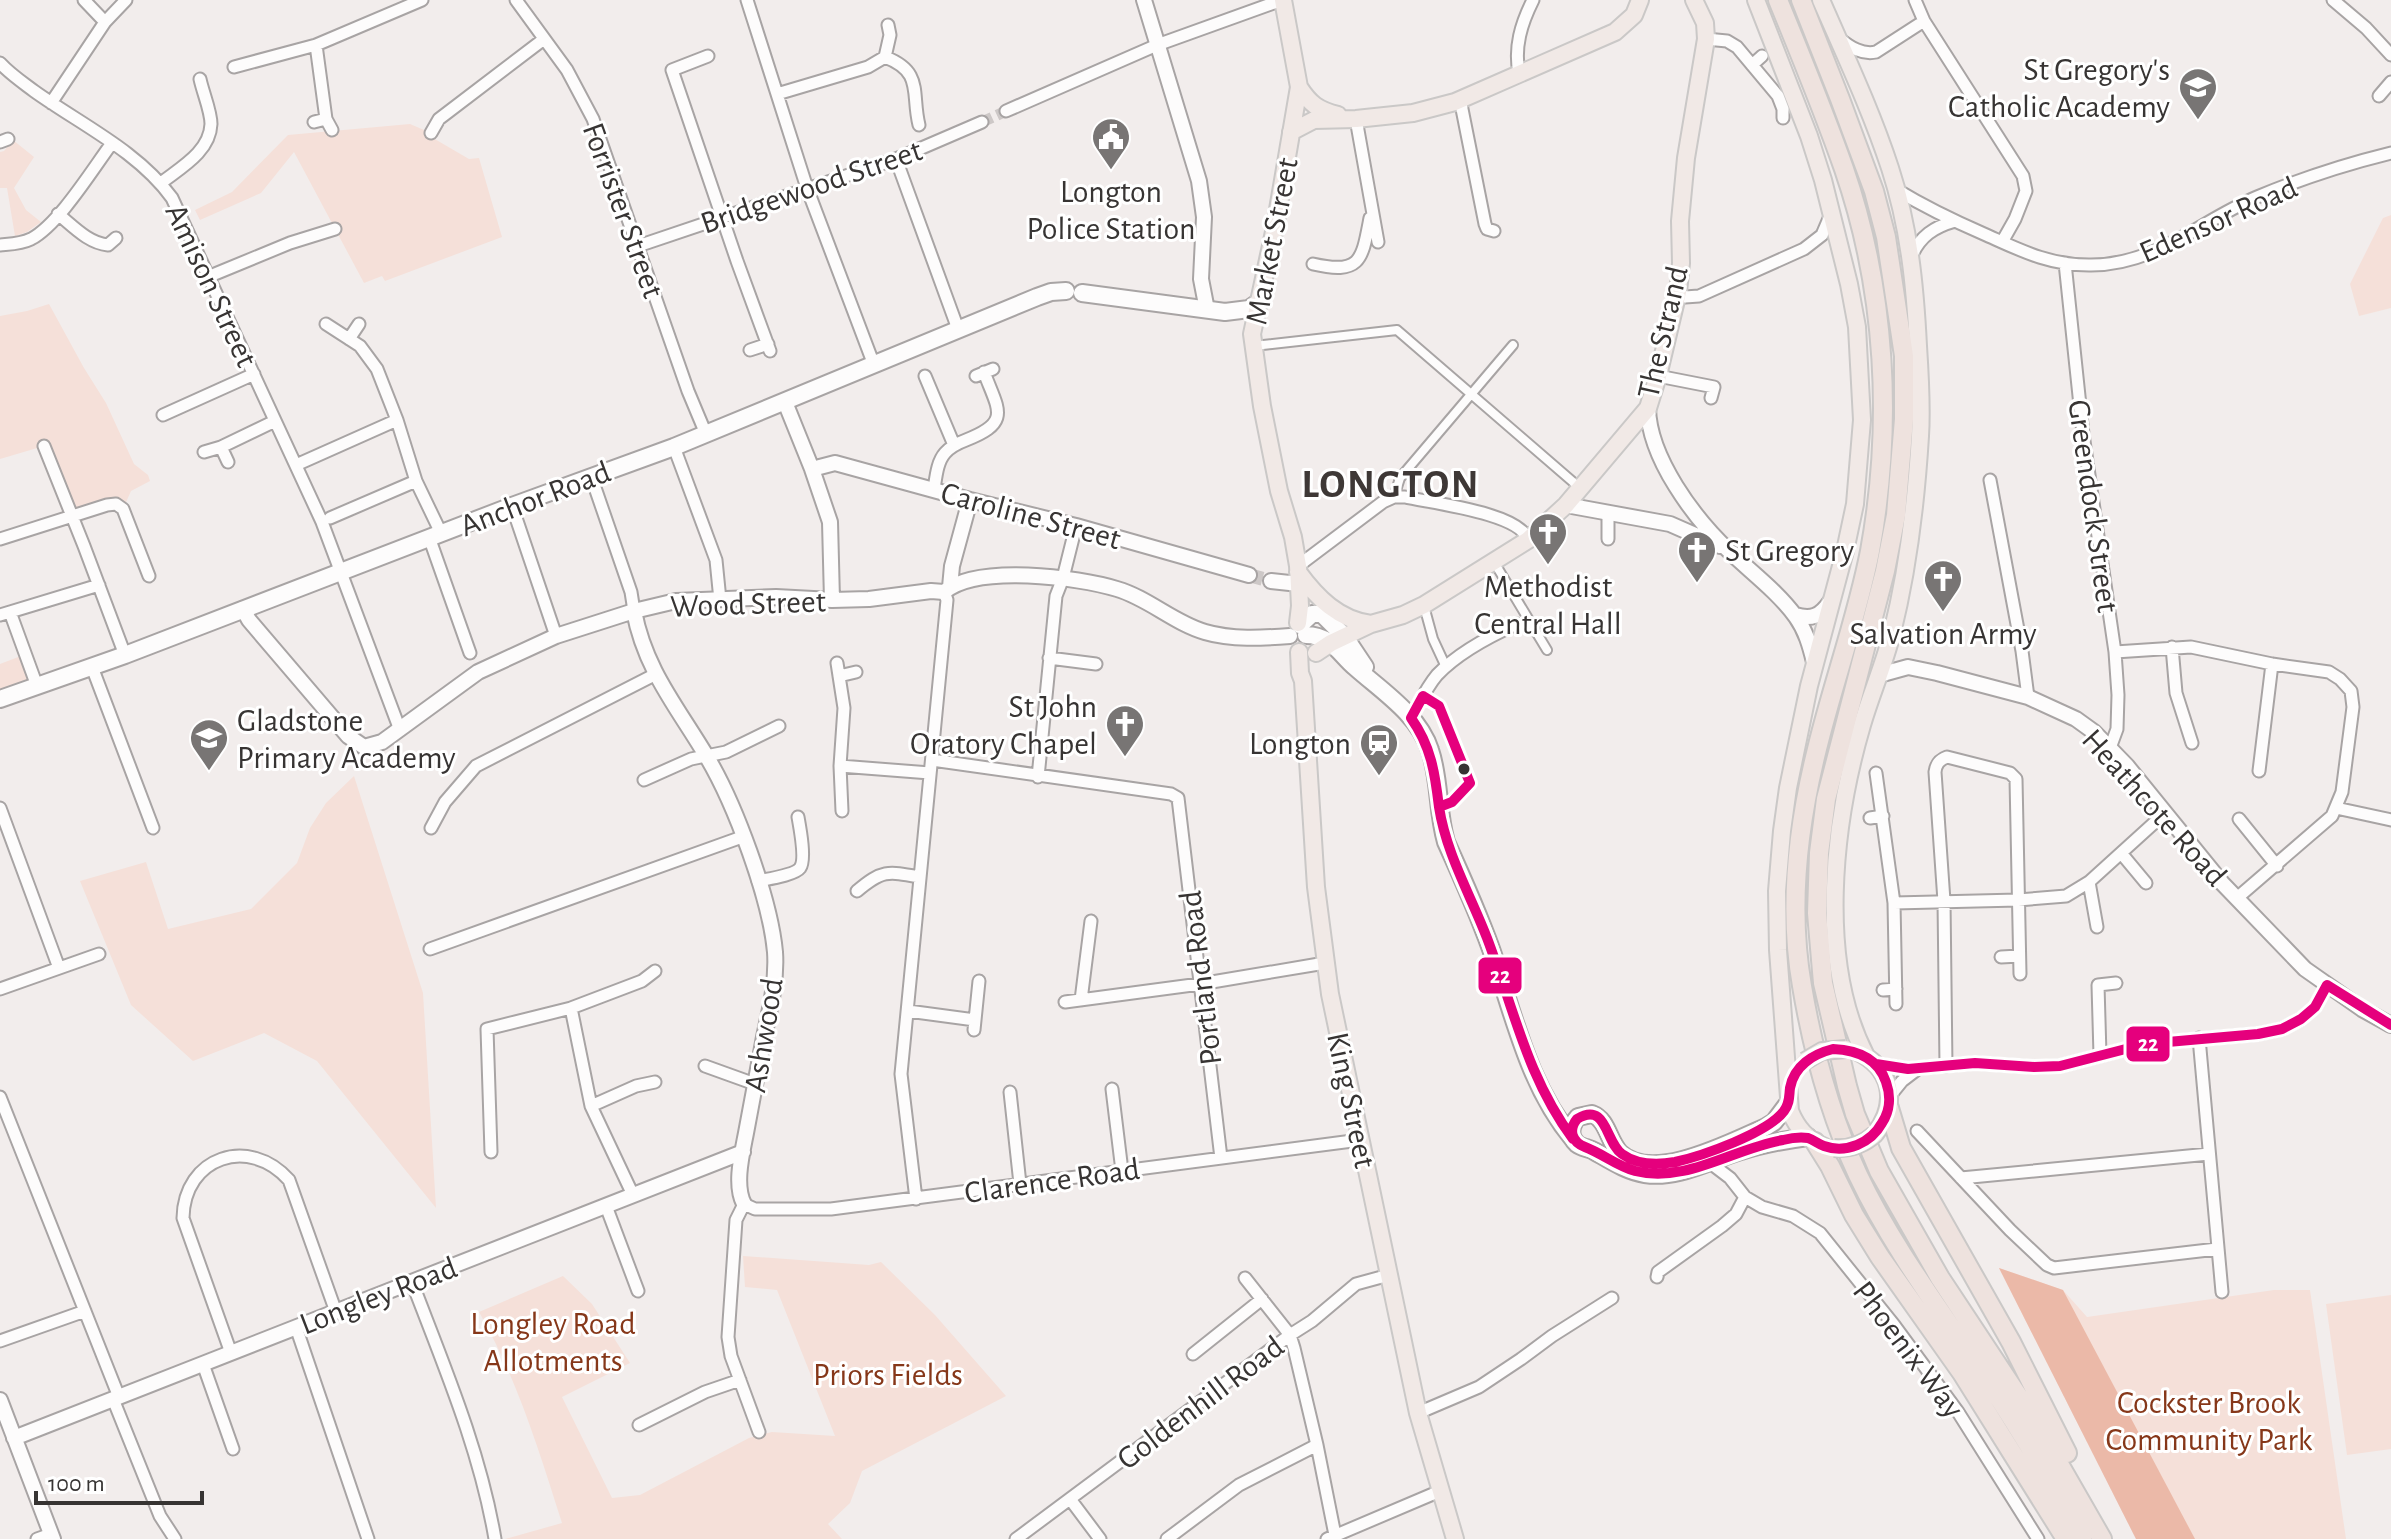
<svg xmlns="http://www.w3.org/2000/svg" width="2391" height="1539" font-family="'Alegreya Sans',sans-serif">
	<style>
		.green { fill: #f5e0d9 }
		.forest { fill: #ebb9a8 }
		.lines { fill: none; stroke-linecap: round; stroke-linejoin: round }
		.minor-tunnel { stroke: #cdc8c7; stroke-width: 11; stroke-dasharray: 11 5.5; stroke-linecap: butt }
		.tertiary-tunnel { stroke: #cdc8c7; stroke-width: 14; stroke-dasharray: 14 7; stroke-linecap: butt }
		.pedestrian-casing { stroke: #a8a4a4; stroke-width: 12 }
		.minor-casing { stroke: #a8a4a4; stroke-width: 15 }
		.tertiary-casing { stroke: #a8a4a4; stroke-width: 18 }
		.secondary-casing { stroke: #a8a4a4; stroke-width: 20 }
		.primary-casing { stroke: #cac8c7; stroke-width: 20 }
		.trunk-casing { stroke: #cac8c7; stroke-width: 22 }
		.pedestrian { stroke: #fdfcfc; stroke-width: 8 }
		.minor { stroke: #fdfcfc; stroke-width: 11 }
		.tertiary { stroke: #fdfcfc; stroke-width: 14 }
		.secondary { stroke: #fdfcfc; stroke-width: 16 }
		.primary { stroke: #f1e9e6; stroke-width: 16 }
		.trunk { stroke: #eee2de; stroke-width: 18 }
		.primary-bridge-casing { stroke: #cac8c7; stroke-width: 20; stroke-linecap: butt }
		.primary-bridge { stroke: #f1e9e6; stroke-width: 16 }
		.bus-1-casing { stroke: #fff; stroke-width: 16 }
		.bus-1 { stroke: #e5007d; stroke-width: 10 }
		.bus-dot { fill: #373433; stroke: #fff; stroke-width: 3 }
		.labels { text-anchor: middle; stroke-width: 6; stroke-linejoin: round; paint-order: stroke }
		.poi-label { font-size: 32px; fill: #373433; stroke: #fff; text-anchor: end }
		.street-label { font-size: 32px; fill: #373433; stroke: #fff }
		.park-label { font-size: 32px; fill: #863719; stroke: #fff }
		.district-label { font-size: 40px; font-weight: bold; letter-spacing: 2px; fill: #3e3836; stroke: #fff }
		.line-badge { stroke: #fff; stroke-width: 3 }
		.badge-label { font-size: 22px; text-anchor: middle; font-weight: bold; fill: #fff }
	</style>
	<rect width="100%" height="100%" fill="#f2edec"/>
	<path class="green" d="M410,124L431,133L433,138L469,159L479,158L502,237L385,281L382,276L364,283L294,152L261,193L200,220L195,210L232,192L288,135Z
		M13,140L34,157L14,188L26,210L41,222L27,232L15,236L7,188H0V152L4,151Z
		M2391,215V308L2359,316L2350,284L2383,218Z
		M49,304L84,368L106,403L134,464L148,475L150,481L131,491L123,509L116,504L73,516L44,446L0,459V316L27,311Z
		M26,654L37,686L0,700V664Z
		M354,776L423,993L436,1208L317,1061L264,1033L193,1061L131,1005L80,881L146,862L168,929L251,909L297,863L310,828L326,803Z
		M743,1256L869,1265L881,1262L935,1315L1006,1396L862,1471L850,1503L828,1524L842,1539H505L562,1523C539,1451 517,1378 479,1312L563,1276L592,1304L630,1363L562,1397L612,1498L640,1495L749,1438L772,1432L835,1436L777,1290L745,1287Z
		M1999,1268L2063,1290L2087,1317L2274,1290H2310L2346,1539H2136Z
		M2391,1295V1449L2347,1455L2326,1304Z"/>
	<path class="forest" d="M1999,1268L2063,1290L2195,1539H2136Z"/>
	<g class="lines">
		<path class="minor-tunnel" d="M982,122L1006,111"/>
		<path class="tertiary-tunnel" d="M1249,575L1271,581"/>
		<g class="pedestrian-casing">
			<path id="pedestrian" d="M1254,346L1397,330L1580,488
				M1394,497L1400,478L1513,345
				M1494,562L1547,650
				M1424,606L1433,639L1446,667"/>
		</g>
		<g class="minor-casing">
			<path id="minor" d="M84,0L105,22
				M516,0L567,70L593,119L688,391L706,434
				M747,0L807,188L874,365
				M1915,0L1924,21L2023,176L2026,191L2015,219L2002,242
				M2333,0L2366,28L2391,55
				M1706,39L1727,41L1737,47L1778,96L1783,109V118
				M1840,39C1850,47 1862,55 1876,52L1924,21
				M316,45L326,119L332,130
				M708,56L672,70L737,261L770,351
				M885,57C924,72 911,93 919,125
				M885,57L890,35L888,25
				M0,63C10,74 22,82 34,91C80,124 138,151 172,198L322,522L400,730
				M1752,65L1762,56
				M234,67L316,45L422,0
				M1519,73C1514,47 1521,24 1533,0
				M777,94L868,67L885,57
				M2379,96L2391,82
				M1460,99L1485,224L1487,229L1494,231
				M51,103L105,22L126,0
				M1006,111L1157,45L1282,0
				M1356,119L1378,242
				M314,122L326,119
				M431,133L439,119L544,39
				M0,142L8,139
				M896,159L958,329
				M161,183C180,168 210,152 211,124C211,111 203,93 200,79
				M1897,190C1925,207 1954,221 1984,234C2020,250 2048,265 2089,265C2155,266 2200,221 2257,197C2300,179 2346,164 2391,153
				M58,214C73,226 88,243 108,245L116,238
				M0,245C10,244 21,244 31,239C59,224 92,170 112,143
				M638,246L896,159L982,122
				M1911,257C1920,236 1934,227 1955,221
				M2065,263L2083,434L2115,652L2118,695L2117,729L2110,748
				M1313,264C1361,275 1362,260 1370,218
				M210,276L290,243L335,229
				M1678,292L1685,297L1699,296L1804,249L1822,235L1831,214
				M326,324L360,346L377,369L397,420L416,481L441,533
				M349,339L359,324
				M750,350L768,344
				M925,376L954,445
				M976,376L993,369
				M1658,376L1714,387L1711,398
				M163,415L254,374
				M44,446L84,546L125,655
				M221,447L228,462
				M674,447L716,560L720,600
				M204,452L221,447L275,421
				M296,465L397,420
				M591,476L631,592L634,611
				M1990,480L2022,651L2028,697
				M934,489C936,477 937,462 945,453C951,446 958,443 966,440C1012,422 998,410 984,372
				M512,506L556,636
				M1608,512V539
				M330,518L416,481
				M429,537L470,653
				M0,539L107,505L116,504L123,509L149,576
				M1298,566L1383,502L1394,497H1405C1431,503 1521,513 1528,540
				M10,612L37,686
				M0,615L99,585
				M2172,647L2176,693L2192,743
				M2115,652L2191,647L2272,664L2329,672L2340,679L2351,691L2353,707L2342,792L2332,816L2237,898
				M1049,658L1096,664
				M837,663L844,708L840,766L842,811
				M92,667L153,828
				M839,676L856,672
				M1411,718C1419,704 1426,688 1437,675C1457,654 1490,636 1517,624
				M932,760L1171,794L1178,798L1221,1158
				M840,766L930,773
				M2259,771L2272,664
				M1876,773L1894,903L1896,1004
				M1038,777L1056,596L1063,578L1076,526
				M644,780L691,759L726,752L779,726
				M0,808L59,968
				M2336,808L2391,820
				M1870,818L1883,816
				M2239,819L2277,866
				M431,828L445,802L476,766L656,674
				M2121,853L2146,883
				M758,881C767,879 795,875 800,868C806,860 800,828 798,817
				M2089,882L2097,927
				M857,891C882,870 887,871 919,877
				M1894,903L2018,900L2066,896L2089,882L2164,814
				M430,949L742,837
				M2001,957L2019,956
				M0,989L99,954
				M1883,990L1896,989
				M1081,1000L1091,921
				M1065,1002L1200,984L1325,963
				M571,1008L591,1106L633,1195
				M908,1011L975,1020
				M974,1030L979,981
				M2199,1038L2222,1292
				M2100,1055L2098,985L2116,983
				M1876,1064L1908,1069L1975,1063L2034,1067L2060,1066L2145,1044L2258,1034L2282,1029L2301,1019L2315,1007L2327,985
				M705,1066L755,1084
				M1946,1066L1944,901L1935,772C1936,764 1939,760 1947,757L2010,773L2016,779L2020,974
				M1112,1089L1122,1171
				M1010,1092L1020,1184
				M0,1097L119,1397
				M1889,1097L1902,1081L1919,1068
				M591,1106L636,1086L655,1082
				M1917,1131L2010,1230L2047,1265L2054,1268L2217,1249
				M491,1152L487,1029L571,1008L642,981L655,971
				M1709,1162L1730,1178L1745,1197L1762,1207L1793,1216L1820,1233L1894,1325L1958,1412L2038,1539
				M1961,1178L2209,1154
				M916,1199L901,1074L947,600L944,592
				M606,1206L638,1291
				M1657,1277L1658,1272L1722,1226L1736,1214L1745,1197
				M1245,1278L1290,1335L1294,1348L1317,1445L1335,1535
				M412,1282C444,1366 480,1450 495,1539
				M296,1327L368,1539
				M0,1341L85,1311
				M231,1353L183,1218C184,1157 249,1135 289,1180L336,1312
				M1193,1354L1262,1299
				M203,1364L233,1449
				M113,1399L160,1516L175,1539
				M1418,1413L1479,1387L1521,1359L1552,1336L1612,1298
				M639,1425L705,1392L740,1380
				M759,1432L731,1356L728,1337L736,1220L744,1204L755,1209H831L1360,1140
				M1070,1499L1100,1539
				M37,1539L51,1534
				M1016,1539L1290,1335L1312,1321L1356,1284L1389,1275
				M1167,1539L1239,1485L1317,1445
				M1327,1539L1440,1491"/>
		</g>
		<g class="tertiary-casing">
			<path id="tertiary" d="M1144,0L1199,181L1204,217L1201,279L1207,310
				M785,402L812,469L830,522L832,600
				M1648,408C1649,458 1694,518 1729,551C1751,572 1778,592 1796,617C1806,631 1810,646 1814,662
				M812,469L835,463L970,500L1076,526L1249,575
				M1566,505L1670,524L1720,546
				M1271,581L1299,584
				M950,587L952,566L970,500
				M243,609L249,620L348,736L364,747L382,742L478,672L556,636L634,611L676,601L776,597L832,600L869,599L931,591L944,592C977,564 1077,577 1117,589C1148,598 1174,623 1205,632C1232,640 1262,638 1290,636
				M634,611C645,670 678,708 707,757C735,804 770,898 775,952C777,981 770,1009 764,1037C758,1069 752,1101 746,1133C742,1154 734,1185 744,1204
				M1795,615C1812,620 1820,616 1830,602
				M1879,675L1908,667L1937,673L2028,697L2076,719L2094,732L2127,766L2222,883L2305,969L2362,1009L2391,1025
				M0,1400L53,1539
				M14,1438L743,1152"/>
		</g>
		<g class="secondary-casing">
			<path id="secondary" d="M1082,293L1225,312L1249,309L1259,302
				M1300,625L1312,614H1322L1345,637L1365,667
				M1306,635C1314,635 1321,637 1329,642C1339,649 1346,660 1356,668C1382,691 1419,715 1430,750C1440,779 1437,811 1446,842C1462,877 1478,913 1491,949C1514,1015 1528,1085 1573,1139
				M0,699L125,655L512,506L674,447L1037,297L1051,292L1066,291
				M1789,1102L1774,1122L1766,1127C1731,1142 1653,1184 1620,1153C1608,1141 1608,1120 1592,1114L1578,1117C1571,1125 1568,1136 1577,1144C1582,1148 1589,1148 1594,1151C1610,1160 1626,1171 1645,1174C1678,1179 1710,1160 1741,1151C1763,1144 1785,1140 1808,1137"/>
		</g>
		<g class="primary-casing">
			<path id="primary" d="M1283,0L1299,87L1275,227L1252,334L1262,406L1279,491L1293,537L1298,566L1300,606L1298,623
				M1756,0L1809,136L1823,180L1849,284L1857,327L1862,420L1855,504L1845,551L1809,686L1788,788L1782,831L1777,891L1778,950L1790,1111C1797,1128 1807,1140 1825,1147
				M1821,0C1845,55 1871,110 1890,168C1909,226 1915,285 1918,346C1920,376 1922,406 1920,436C1916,502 1908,569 1892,633C1884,665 1871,694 1862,725C1833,824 1817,962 1866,1056
				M1299,87C1310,104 1318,110 1338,115
				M1291,132L1314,120L1356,119L1413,113L1455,102L1615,32L1634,15L1640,0
				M1298,572C1317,598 1339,620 1371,624
				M1299,652L1300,673L1303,681L1316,887L1330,994L1418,1413L1455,1539
				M1316,653L1331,643L1371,624L1403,615L1424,605L1528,540L1566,505L1648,408L1658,376L1678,292L1681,263L1680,221L1686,158L1706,39L1705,23L1694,0
				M1856,1051C1892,1068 1899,1102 1875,1134"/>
		</g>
		<g class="trunk-casing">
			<path id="trunk" d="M1778,0C1801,56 1824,112 1844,169C1886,291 1893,424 1870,551C1857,618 1833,683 1817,749C1798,825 1788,908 1802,986C1813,1051 1830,1115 1858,1175C1892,1247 1941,1311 1985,1377C2020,1429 2052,1483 2082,1539
				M1801,0L1840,99L1874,191L1886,237L1904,356V419L1896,515L1885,571L1826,799L1819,853L1817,913L1823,983L1847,1086L1855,1114L1879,1171L1940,1278L2032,1417L2102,1539
				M1889,1108L1901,1148L2011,1342L2067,1453
				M1815,1142L1830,1166L1854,1215L1880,1257L1962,1373L2066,1539"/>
		</g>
		<use href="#pedestrian" class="pedestrian"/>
		<use href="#minor" class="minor"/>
		<use href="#tertiary" class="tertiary"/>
		<use href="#secondary" class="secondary"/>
		<use href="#primary" class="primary"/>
		<use href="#trunk" class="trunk"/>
		<g class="primary-bridge-casing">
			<path id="primary-bridge" d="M1805,1061L1822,1051L1846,1049
				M1834,1148C1850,1149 1863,1145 1875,1134"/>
		</g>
		<use href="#primary-bridge" class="primary-bridge"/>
		<g class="bus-1-casing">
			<path id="bus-1" d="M1423,696L1439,706L1470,783L1452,802L1439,807C1435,773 1431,746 1411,718Z
				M1439,807C1446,853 1470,894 1487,938C1514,1009 1527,1077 1573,1139
				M1833,1049C1857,1050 1878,1058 1886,1082C1891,1096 1890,1111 1882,1123C1871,1143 1846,1154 1824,1146C1818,1144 1814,1140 1808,1138C1800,1137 1791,1138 1783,1140C1734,1148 1686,1184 1635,1171C1617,1166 1603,1154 1585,1147C1572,1142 1568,1130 1577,1119C1607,1101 1605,1142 1622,1154C1637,1165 1657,1165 1675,1162C1702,1156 1768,1133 1784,1111C1790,1103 1789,1096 1790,1088C1794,1066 1813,1054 1833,1049Z
				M1876,1064L1908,1069L1975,1063L2034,1067L2060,1066L2145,1044L2258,1034L2282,1029L2301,1019L2315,1007L2327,985L2391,1025"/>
		</g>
		<use href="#bus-1" class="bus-1"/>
	</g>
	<defs>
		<g id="school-pin" transform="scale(2)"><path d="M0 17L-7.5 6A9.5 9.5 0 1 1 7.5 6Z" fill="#787574" stroke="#fff"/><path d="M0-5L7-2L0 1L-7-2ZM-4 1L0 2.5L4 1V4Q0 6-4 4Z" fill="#fff"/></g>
		<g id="civic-pin" transform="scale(2)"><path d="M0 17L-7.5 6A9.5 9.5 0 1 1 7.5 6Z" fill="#787574" stroke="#fff"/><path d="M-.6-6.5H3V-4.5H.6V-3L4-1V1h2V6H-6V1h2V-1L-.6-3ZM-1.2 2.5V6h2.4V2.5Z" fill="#fff"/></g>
		<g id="church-pin" transform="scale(2)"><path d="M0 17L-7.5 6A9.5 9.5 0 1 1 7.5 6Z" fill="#787574" stroke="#fff"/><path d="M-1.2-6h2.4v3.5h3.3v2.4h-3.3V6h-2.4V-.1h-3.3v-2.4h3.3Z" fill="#fff"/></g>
		<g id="station-pin" transform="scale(2)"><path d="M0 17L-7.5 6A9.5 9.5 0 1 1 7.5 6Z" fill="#787574" stroke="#fff"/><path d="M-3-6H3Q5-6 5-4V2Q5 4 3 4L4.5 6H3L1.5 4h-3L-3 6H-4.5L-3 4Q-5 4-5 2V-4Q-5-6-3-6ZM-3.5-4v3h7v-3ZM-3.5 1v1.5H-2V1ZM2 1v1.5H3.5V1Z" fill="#fff"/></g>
	</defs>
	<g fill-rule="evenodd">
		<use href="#school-pin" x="2198" y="87"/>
		<use href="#civic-pin" x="1111" y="137"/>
		<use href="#church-pin" x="1548" y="532"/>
		<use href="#church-pin" x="1697" y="550"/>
		<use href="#church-pin" x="1943" y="579"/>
		<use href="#church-pin" x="1125" y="724"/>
		<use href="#school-pin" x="209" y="738"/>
		<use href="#station-pin" x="1379" y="743"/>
	</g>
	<circle class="bus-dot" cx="1464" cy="769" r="7"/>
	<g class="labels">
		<g class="poi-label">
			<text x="2170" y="80">St Gregory's<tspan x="2170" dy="37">Catholic Academy</tspan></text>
			<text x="1111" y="202" text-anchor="middle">Longton<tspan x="1111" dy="37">Police Station</tspan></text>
			<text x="1725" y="561" text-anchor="start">St Gregory</text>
			<text x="1548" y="597" text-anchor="middle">Methodist<tspan x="1548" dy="37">Central Hall</tspan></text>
			<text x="1943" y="644" text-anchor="middle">Salvation Army</text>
			<text x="1097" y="717">St John<tspan x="1097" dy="37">Oratory Chapel</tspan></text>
			<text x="237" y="731" text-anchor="start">Gladstone<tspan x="237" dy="37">Primary Academy</tspan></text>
			<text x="1351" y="754">Longton</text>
		</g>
		<g class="street-label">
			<text transform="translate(811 186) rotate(-19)" y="11">Bridgewood Street</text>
			<text transform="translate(624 210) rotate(70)" y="11">Forrister Street</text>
			<text transform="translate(2218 219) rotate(-24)" y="11">Edensor Road</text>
			<text transform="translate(1271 241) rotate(-79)" y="11">Market Street</text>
			<text transform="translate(212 285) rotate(65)" y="11">Amison Street</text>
			<text transform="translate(1662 332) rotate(-77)" y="11">The Strand</text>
			<text transform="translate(535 498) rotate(-21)" y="11">Anchor Road</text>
			<text transform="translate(2094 506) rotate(82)" y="11">Greendock Street</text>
			<text transform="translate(1031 515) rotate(15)" y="11">Caroline Street</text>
			<text transform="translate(748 603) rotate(-2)" y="11">Wood Street</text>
			<text transform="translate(2155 807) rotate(48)" y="11">Heathcote Road</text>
			<text transform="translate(1200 978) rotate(-97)" y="11">Portland Road</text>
			<text transform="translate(763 1035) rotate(-81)" y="11">Ashwood</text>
			<text transform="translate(1352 1100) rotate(78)" y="11">King Street</text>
			<text transform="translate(1052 1180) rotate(-8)" y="11">Clarence Road</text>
			<text transform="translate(378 1295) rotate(-21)" y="11">Longley Road</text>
			<text transform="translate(1909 1349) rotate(53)" y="11">Phoenix Way</text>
			<text transform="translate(1200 1402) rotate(-37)" y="11">Goldenhill Road</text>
		</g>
		<g class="park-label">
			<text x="553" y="1334">Longley Road<tspan x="553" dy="37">Allotments</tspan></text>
			<text x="888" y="1385">Priors Fields</text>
			<text x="2209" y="1413">Cockster Brook<tspan x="2209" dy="37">Community Park</tspan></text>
		</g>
		<g class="district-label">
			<text x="1391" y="497">LONGTON</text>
		</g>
	</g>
	<g class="line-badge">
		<rect x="1477" y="956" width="46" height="39" rx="8" fill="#e5007d"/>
		<rect x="2125" y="1025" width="46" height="38" rx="8" fill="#e5007d"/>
	</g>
	<g class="badge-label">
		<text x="1500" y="983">22</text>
		<text x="2148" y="1051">22</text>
	</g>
	<path d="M36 1491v12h166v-12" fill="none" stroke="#373433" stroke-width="4"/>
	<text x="48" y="1491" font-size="24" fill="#373433" stroke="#ffffff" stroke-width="6" paint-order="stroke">100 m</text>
</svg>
